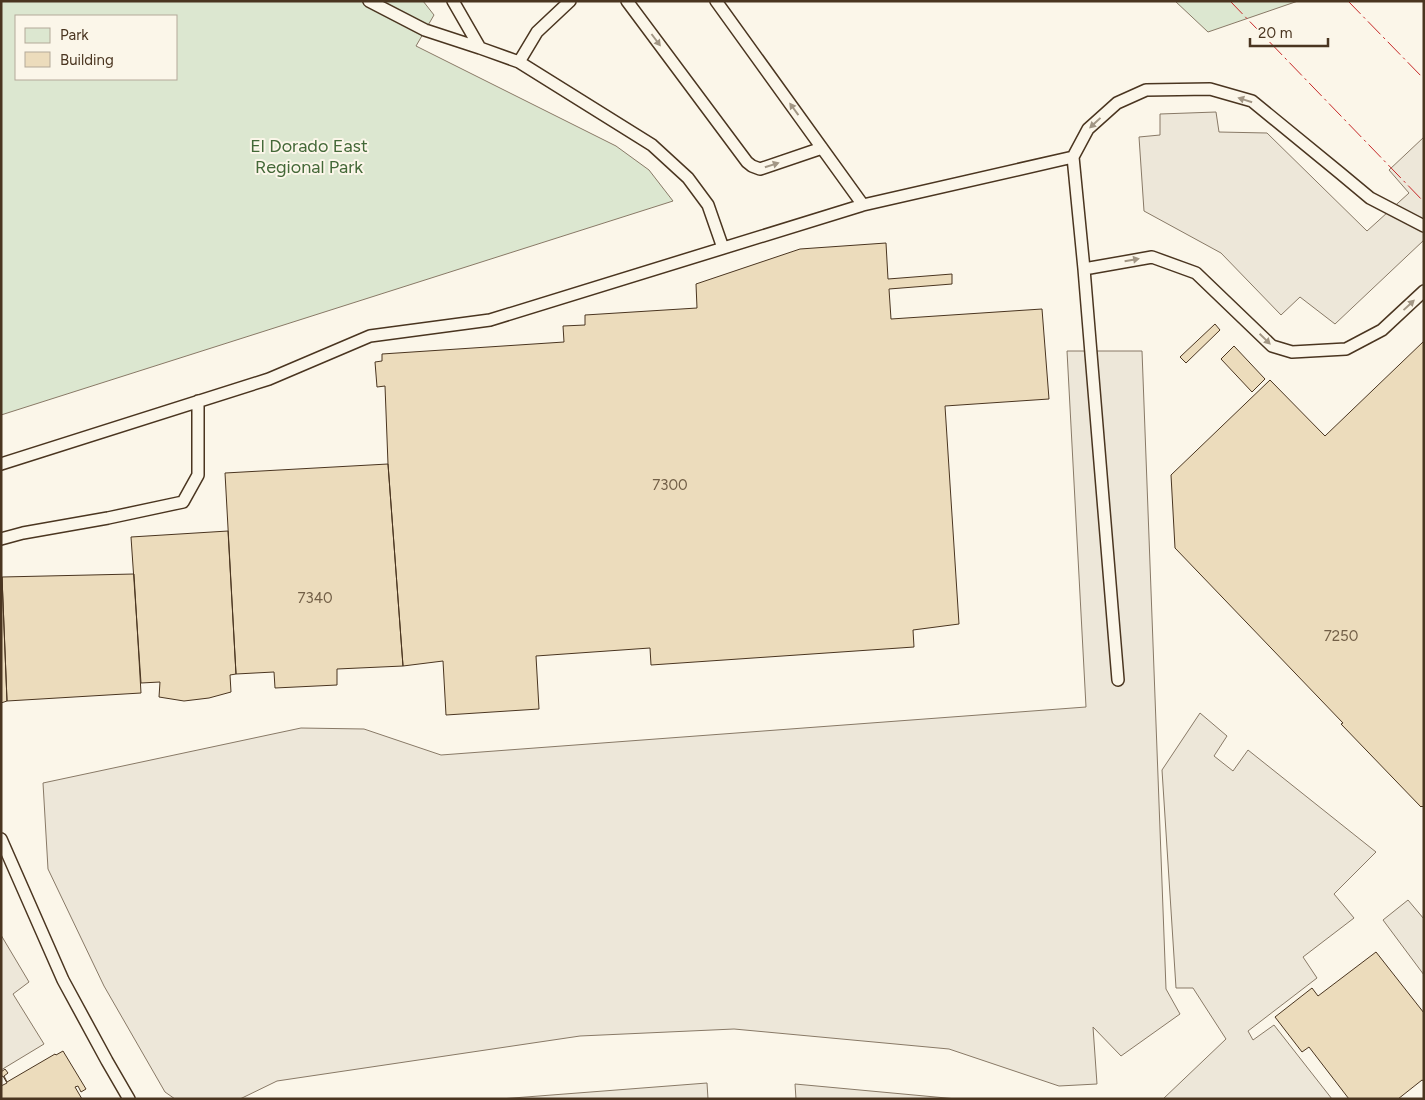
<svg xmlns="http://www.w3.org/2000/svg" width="1425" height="1100" font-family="Figtree,sans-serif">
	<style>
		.green { fill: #dce7d0; stroke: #887966; fill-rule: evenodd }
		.parking { fill: #ede7d9; stroke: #887966 }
		.building { fill: #ecdcbc; stroke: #4a3520 }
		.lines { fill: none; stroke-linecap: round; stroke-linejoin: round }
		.service-casing { stroke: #4a3520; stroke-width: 14 }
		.service { stroke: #fbf6e9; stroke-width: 11 }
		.power { stroke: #c62828; stroke-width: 1; stroke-dasharray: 18 4 2.5 4; stroke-linecap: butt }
		.oneway { fill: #a29684 }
		.labels { text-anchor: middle; stroke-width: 4; stroke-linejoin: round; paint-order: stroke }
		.number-label { font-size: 15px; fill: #725f47 }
		.park-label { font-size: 18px; fill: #436837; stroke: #fbf6e9 }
	</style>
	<rect width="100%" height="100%" fill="#fbf6e9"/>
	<path class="green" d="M1,1H423L434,15L416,46L616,146L649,170L673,201L1,415ZM16,16H176V79H16Z
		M1175,1H1298L1208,32Z"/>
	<path class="parking" d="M1216,112L1219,132L1267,133L1367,231L1409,193L1389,170L1424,137V240L1335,324L1300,297L1281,315L1221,253L1144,211L1139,137L1160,135V114Z
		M1067,351H1142L1166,989L1180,1014L1121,1056L1093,1027L1097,1084L1059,1086L949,1049L734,1029L580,1036L277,1081L240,1099H175L165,1092L104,986L48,869L43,783L301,728L364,729L441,755L1086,707Z
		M1200,713L1227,736L1214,756L1233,771L1248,750L1376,852L1334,894L1354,918L1303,957L1317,978L1248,1031L1253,1040L1274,1025L1332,1099H1163L1226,1039L1193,988H1176L1162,770Z
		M1408,900L1424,919V975L1383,920Z
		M1,935L29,982L13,994L44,1044L1,1070Z
		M707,1083L708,1099H500Z
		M795,1084L957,1099H796Z"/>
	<path class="building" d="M886,243L888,279L952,274V284L889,289L891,319L1042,309L1049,399L945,406L959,624L913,630L914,647L651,665L650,648L536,656L539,709L446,715L443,661L403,666L388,464L385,386L377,387L375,362L382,361V354L564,342L563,326L585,325V315L697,308L696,284L800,249Z
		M1215,324L1220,330L1186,363L1180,357Z
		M1424,341V808L1422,806L1421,807L1341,724L1343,723L1175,548L1171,475L1270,380L1325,436Z
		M1234,346L1265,379L1252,392L1221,359Z
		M388,464L403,666L337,669V685L275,688L274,672L236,674L225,473Z
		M228,531L236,674L230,675L231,692L209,698L184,701L159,697L160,682L141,683L131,537Z
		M134,574L141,693L7,701L2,577Z
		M2,577L7,701L1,703V577Z
		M1376,952L1424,1013V1081L1422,1080L1398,1099H1349L1309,1047L1302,1052L1275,1017L1312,988L1318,996Z
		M63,1051L86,1089L81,1092L78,1086L75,1087L82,1099H1V1086L7,1083L3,1076L1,1077V1072L5,1069L8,1073L4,1076L7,1082L55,1054L56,1055Z"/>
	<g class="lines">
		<g class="service-casing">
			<path id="service" d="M369,1L425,30L480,48L519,62L652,145L688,178L708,205L723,248
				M453,1L480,48
				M627,1L747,162L752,166L760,169L822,148
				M716,1L863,205
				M519,62L537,32L570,1
				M1084,269L1152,257L1196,273L1272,346L1292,352L1346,349L1382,330L1424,291
				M1,464L269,379L370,336L490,320L863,205L1073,157
				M1,539L23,533L108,518L183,502L198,475V401
				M1118,680L1084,269L1073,157L1088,129L1117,103L1146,90L1210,89L1252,101L1340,173L1370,198L1424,226
				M1,839L63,980L107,1061L129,1099"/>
		</g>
		<use href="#service" class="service"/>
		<path class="power" d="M1230,1L1424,202
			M1348,1L1424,79"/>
	</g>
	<defs><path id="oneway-solid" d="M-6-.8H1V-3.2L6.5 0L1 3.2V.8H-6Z" transform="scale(1.25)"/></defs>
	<g class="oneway">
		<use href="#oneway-solid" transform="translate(656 40) rotate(53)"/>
		<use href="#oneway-solid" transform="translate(1245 100) rotate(-162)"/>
		<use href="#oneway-solid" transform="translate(794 109) rotate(-126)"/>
		<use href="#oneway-solid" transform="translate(1095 123) rotate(137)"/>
		<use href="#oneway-solid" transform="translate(772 165) rotate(-18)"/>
		<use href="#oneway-solid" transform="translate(1132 260) rotate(-10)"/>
		<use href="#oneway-solid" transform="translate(1409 305) rotate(-43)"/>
		<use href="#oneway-solid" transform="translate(1265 339) rotate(44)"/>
	</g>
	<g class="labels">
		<g class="number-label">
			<text x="670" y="490">7300</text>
			<text x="315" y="603">7340</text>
			<text x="1341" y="641">7250</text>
		</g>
		<g class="park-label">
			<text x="309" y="152">El Dorado East<tspan x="309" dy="21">Regional Park</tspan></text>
		</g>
	</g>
	<rect width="1425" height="1100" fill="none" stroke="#4a3520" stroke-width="5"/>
	<rect x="15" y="15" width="162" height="65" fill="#fbf6e9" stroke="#b4a999"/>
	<rect x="25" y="28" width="25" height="15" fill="#dce7d0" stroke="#b4a999"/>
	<text x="60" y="40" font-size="15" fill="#4a3520">Park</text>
	<rect x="25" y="52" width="25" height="15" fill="#ecdcbc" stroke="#b4a999"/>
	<text x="60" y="65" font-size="15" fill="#4a3520">Building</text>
	<path d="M1250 38v8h78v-8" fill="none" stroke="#4a3520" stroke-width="2.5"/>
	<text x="1258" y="38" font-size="15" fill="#4a3520" stroke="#fbf6e9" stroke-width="4" paint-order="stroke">20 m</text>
</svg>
